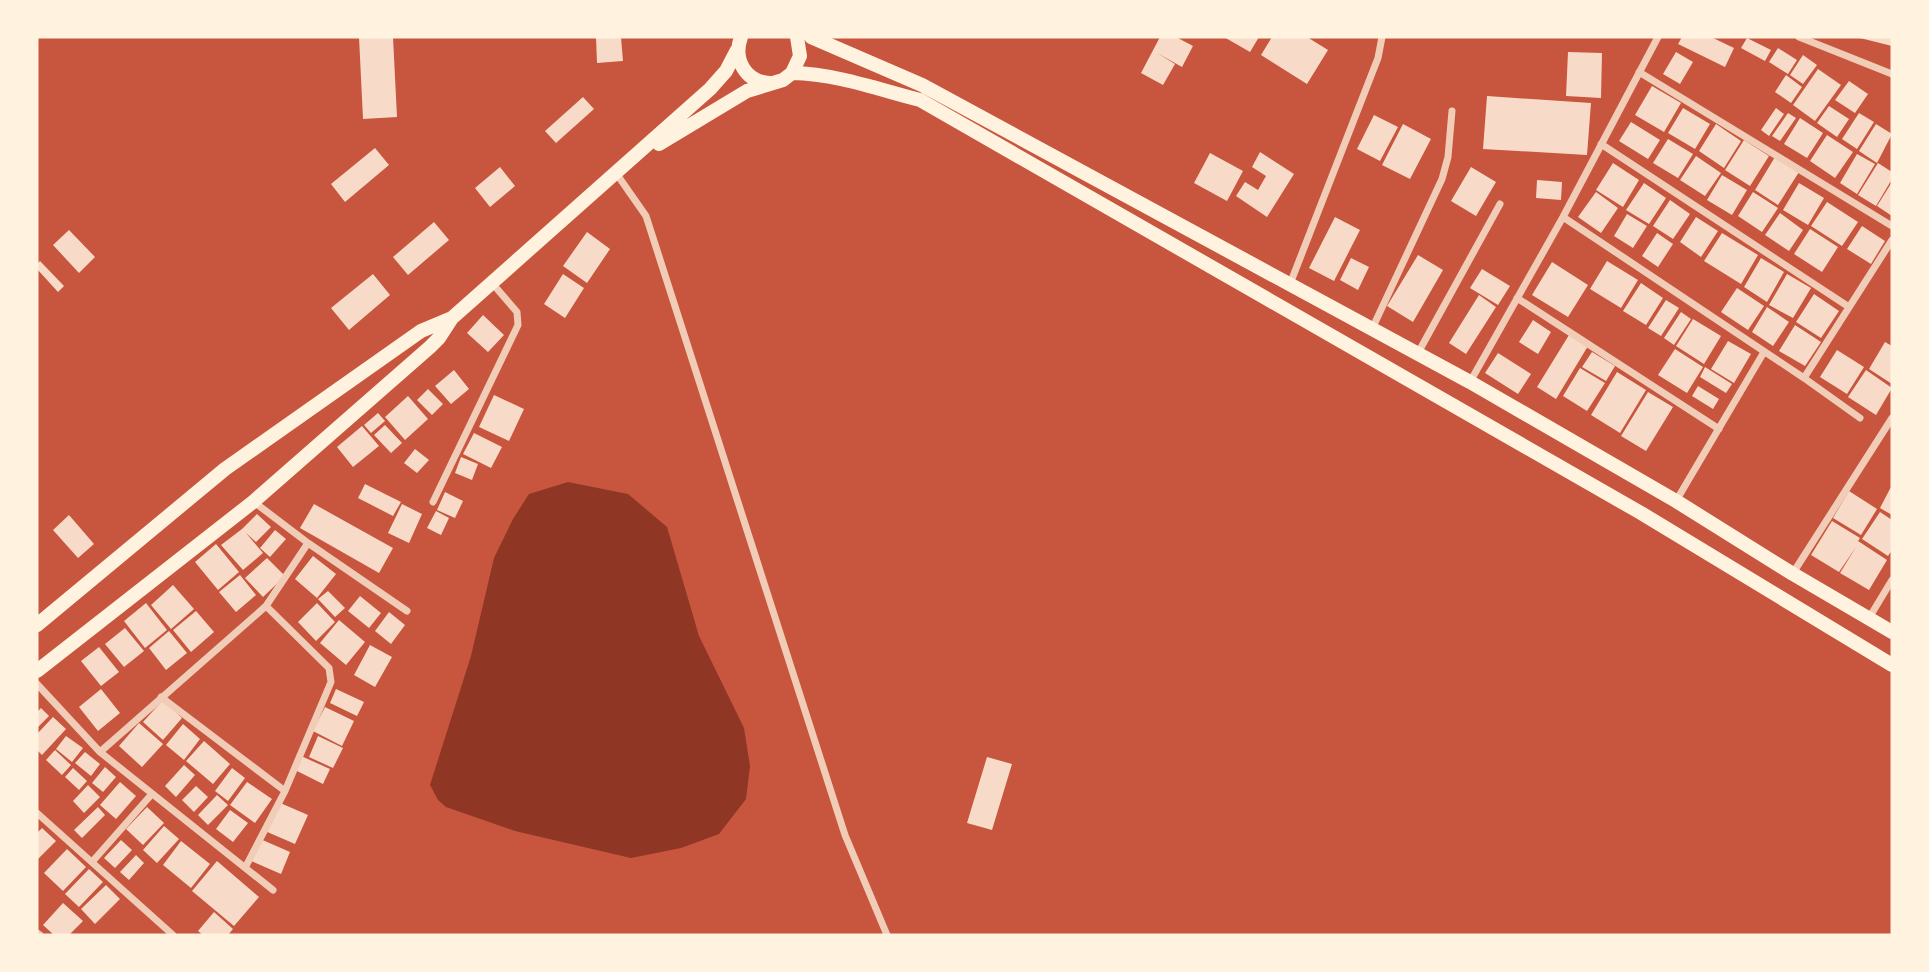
<svg xmlns="http://www.w3.org/2000/svg" width="1929" height="972" font-family="'Varela Round',sans-serif">
	<style>
		.water { fill: #8f3625 }
		.building { fill: #f7dbc8 }
		.lines { fill: none; stroke-linecap: round; stroke-linejoin: round }
		.minor { stroke: #f1ccb7; stroke-width: 7 }
		.trunk { stroke: #fff3e0; stroke-width: 14 }
	</style>
	<rect width="100%" height="100%" fill="#c8553d"/>
	<path class="water" d="M568,482L628,494L667,527L699,636L744,728L750,766L746,799L719,834L681,848L631,858L515,831L446,807L438,800L430,785L471,656L494,558L513,519L529,494Z"/>
	<path class="building" d="M359,37H393L397,117L363,119Z
		M596,37H621L623,61L597,63Z
		M1160,37H1176L1193,46L1182,67L1157,53L1175,64L1163,85L1141,73Z
		M1224,37H1259L1250,52Z
		M1272,37H1307L1328,50L1307,84L1261,55Z
		M1682,37H1711L1734,48L1725,67L1678,44Z
		M1860,37H1892V46L1860,38Z
		M1747,38L1771,50L1765,61L1741,48Z
		M1778,48L1797,60L1788,74L1769,62Z
		M1568,52L1602,53L1601,98L1566,96Z
		M1676,52L1693,62L1680,84L1663,74Z
		M1803,55L1817,65L1803,84L1790,75Z
		M1818,69L1841,85L1815,121L1793,105Z
		M1786,75L1802,87L1791,103L1775,92Z
		M1849,81L1868,94L1855,113L1835,100Z
		M1652,86L1681,103L1664,132L1635,115Z
		M1487,96L1591,103L1587,155L1483,149Z
		M583,97L594,109L556,143L545,131Z
		M1829,106L1849,119L1837,137L1817,123Z
		M1683,108L1710,124L1695,149L1668,133Z
		M1776,108L1784,114L1769,136L1761,130Z
		M1788,113L1796,118L1780,141L1772,136Z
		M1859,113L1874,122L1857,149L1842,139Z
		M1374,115L1398,127L1380,161L1357,149Z
		M1800,118L1823,133L1807,158L1784,144Z
		M1631,122L1660,140L1648,159L1619,141Z
		M1403,124L1431,139L1410,179L1382,165Z
		M1716,124L1741,141L1724,168L1699,151Z
		M1876,124L1892,134L1877,163L1859,151Z
		M1827,135L1853,152L1835,178L1810,161Z
		M1668,139L1693,154L1678,178L1653,163Z
		M1744,140L1769,156L1750,186L1725,170Z
		M375,148L389,165L345,202L331,184Z
		M1260,152L1294,174L1267,217L1236,196L1245,182L1258,190L1266,176L1252,167Z
		M1210,153L1243,171L1227,201L1194,183Z
		M1857,154L1875,164L1857,194L1840,183Z
		M1696,156L1721,173L1705,196L1680,180Z
		M1775,157L1799,172L1778,205L1755,190Z
		M1613,163L1639,180L1623,207L1596,190Z
		M1878,163L1892,172V179L1876,206L1858,195Z
		M500,167L515,186L490,207L475,188Z
		M1471,167L1496,182L1476,216L1451,201Z
		M1722,175L1747,190L1732,215L1707,200Z
		M1537,180L1562,182L1561,200L1536,198Z
		M1892,182V216L1877,206Z
		M1644,183L1666,198L1649,224L1626,210Z
		M1799,183L1824,198L1808,225L1783,210Z
		M1596,192L1618,208L1601,233L1578,217Z
		M1753,192L1778,208L1762,232L1738,216Z
		M1670,200L1690,214L1673,239L1653,226Z
		M1827,202L1858,222L1842,246L1811,226Z
		M1780,213L1803,230L1789,251L1765,235Z
		M1627,214L1647,226L1633,248L1614,236Z
		M1335,217L1360,230L1334,281L1309,268Z
		M1696,217L1718,231L1701,257L1680,242Z
		M434,222L449,240L408,275L393,257Z
		M1862,226L1885,241L1871,264L1847,249Z
		M1810,229L1838,247L1822,272L1794,254Z
		M69,230L95,257L79,273L53,245Z
		M587,232L610,249L587,283L563,266Z
		M1657,233L1673,244L1658,267L1642,256Z
		M1722,233L1758,255L1741,284L1704,261Z
		M1418,255L1443,270L1413,322L1387,306Z
		M1351,258L1369,267L1358,290L1340,280Z
		M1761,258L1784,272L1767,302L1744,287Z
		M40,261L64,286L58,292L37,269V264Z
		M1607,261L1638,280L1621,308L1590,289Z
		M1552,262L1588,285L1568,317L1532,295Z
		M1482,269L1510,286L1498,305L1470,288Z
		M373,274L390,295L349,330L331,308Z
		M563,274L584,288L565,318L544,304Z
		M1787,274L1811,288L1793,318L1769,305Z
		M1641,283L1663,298L1646,325L1623,311Z
		M1737,288L1764,306L1748,330L1721,312Z
		M1814,294L1839,311L1821,338L1796,322Z
		M1479,295L1496,307L1466,354L1449,343Z
		M1666,300L1679,308L1661,336L1648,328Z
		M1767,307L1789,322L1773,346L1752,332Z
		M1681,312L1691,319L1674,345L1664,338Z
		M483,315L504,335L488,352L467,333Z
		M1693,319L1721,336L1704,364L1676,346Z
		M1533,320L1551,332L1538,354L1519,342Z
		M1795,325L1821,342L1805,366L1779,351Z
		M1569,335L1588,346L1556,399L1537,387Z
		M1728,341L1751,354L1734,383L1711,369Z
		M1885,342L1892,346V384L1869,369Z
		M1675,349L1703,367L1687,393L1658,375Z
		M1837,350L1864,367L1847,394L1820,377Z
		M1592,352L1615,366L1606,381L1582,367Z
		M1498,353L1531,374L1518,394L1485,373Z
		M1705,367L1732,384L1726,393L1700,377Z
		M1580,368L1605,383L1587,411L1563,396Z
		M454,370L469,389L451,404L435,386Z
		M1866,370L1892,388L1876,415L1848,397Z
		M1617,372L1646,390L1620,433L1591,415Z
		M1698,386L1719,399L1713,409L1692,396Z
		M428,389L443,404L432,415L417,400Z
		M1648,392L1673,407L1646,451L1621,436Z
		M494,395L524,409L509,441L479,427Z
		M408,396L428,419L405,440L385,417Z
		M378,413L385,421L371,433L364,425Z
		M385,425L402,443L391,453L374,435Z
		M362,426L379,446L353,467L337,447Z
		M474,433L502,447L491,468L463,454Z
		M415,449L429,460L417,473L404,463Z
		M461,457L478,464L472,480L455,473Z
		M365,484L401,502L393,516L358,498Z
		M1892,485V515L1880,508Z
		M1849,491L1877,509L1861,535L1833,518Z
		M445,492L463,501L455,518L437,510Z
		M314,504L393,548L379,573L300,528Z
		M402,504L422,514L409,543L388,533Z
		M436,511L449,518L441,535L427,528Z
		M1880,512L1892,520V550L1888,556L1862,539Z
		M257,514L271,527L256,542L246,533L263,553L243,570L221,545L242,529Z
		M69,515L94,544L78,558L53,530Z
		M1832,521L1860,538L1858,541L1887,560L1869,590L1840,573L1856,547L1839,572L1811,555Z
		M275,530L286,539L270,557L260,548Z
		M216,544L239,572L218,590L195,562Z
		M313,556L336,574L317,598L295,579Z
		M267,558L285,576L263,597L245,578Z
		M240,575L256,595L236,612L219,592Z
		M173,585L194,609L171,629L151,605Z
		M328,591L345,608L335,617L318,599Z
		M360,596L381,613L369,628L348,611Z
		M146,603L167,630L145,648L124,621Z
		M317,603L335,622L316,641L298,622Z
		M196,611L214,632L191,652L173,630Z
		M389,612L405,625L391,644L375,631Z
		M339,620L365,642L346,665L320,643Z
		M125,628L144,651L124,667L105,644Z
		M169,631L187,653L166,670L149,648Z
		M370,645L392,657L375,687L354,675Z
		M99,647L119,672L101,686L81,661Z
		M101,689L120,713L98,731L79,707Z
		M336,689L364,702L357,716L330,703Z
		M163,700L182,718L163,740L143,722Z
		M325,707L354,721L342,746L313,731Z
		M41,708L49,716L37,728V712Z
		M53,717L66,729L42,755L37,750V734Z
		M139,723L163,744L142,767L119,746Z
		M183,724L200,739L184,760L166,745Z
		M66,736L83,748L72,762L56,749Z
		M318,736L343,748L333,768L309,757Z
		M204,741L230,764L213,784L186,761Z
		M55,750L71,765L62,775L46,760Z
		M85,752L100,764L91,776L75,763Z
		M301,756L330,769L323,784L295,770Z
		M987,757L1012,764L992,830L967,823Z
		M184,765L195,775L176,797L165,786Z
		M105,767L116,777L103,792L92,783Z
		M73,768L87,781L79,790L65,777Z
		M232,768L245,778L228,801L215,791Z
		M120,782L136,796L116,819L100,805Z
		M247,782L272,799L255,823L230,805Z
		M88,785L100,797L84,813L73,801Z
		M196,786L208,797L194,812L182,800Z
		M217,795L228,805L208,825L198,815Z
		M278,802L308,815L295,844L265,831Z
		M98,807L105,815L82,838L74,830Z
		M147,807L164,823L143,845L126,829Z
		M230,810L248,823L233,842L216,829Z
		M164,826L179,839L157,863L143,850Z
		M42,828L56,841L37,860V833Z
		M258,838L290,852L281,874L249,860Z
		M121,840L132,850L115,868L104,858Z
		M181,841L210,864L191,888L163,865Z
		M67,849L86,867L63,891L44,873Z
		M136,855L144,863L129,880L120,872Z
		M217,861L259,897L234,926L192,891Z
		M89,869L103,882L79,907L65,894Z
		M106,885L120,899L95,924L81,909Z
		M63,903L83,921L69,935H54L43,925Z
		M214,912L233,929L228,935H203L198,931Z"/>
	<g class="lines">
		<path class="minor" d="M1799,37L1892,74
			M1639,72L1892,226
			M1601,144L1849,307
			M616,173L646,216L845,835L887,935
			M1563,217L1804,378L1892,240
			M1290,284L1378,58L1382,37
			M1517,298L1719,429
			M1372,329L1442,179L1448,157L1452,111
			M1418,353L1500,204
			M1804,378L1860,418
			M1470,382L1563,217L1658,37
			M1676,501L1764,352
			M254,502L308,543L407,611
			M433,502L518,325L517,312L492,283
			M1793,573L1892,418
			M1869,618L1892,580
			M37,684L100,752L273,890
			M161,697L285,791L331,682L329,668L266,606
			M100,752L266,606L308,543
			M37,813L173,935
			M92,862L151,795
			M245,868L285,791
			M37,933L40,935"/>
		<path class="trunk" d="M741,37C733,59 745,82 770,83
			M811,37L922,85L1470,382L1676,501L1793,574L1892,632
			M792,73C837,74 877,89 920,100L1641,513L1892,665
			M659,144L747,91L783,80L792,73L800,56L797,37
			M37,625L225,469L421,331L452,318
			M37,671L253,502L430,347L439,338L452,318L710,89L726,71L737,50"/>
	</g>
	<rect width="1929" height="972" fill="none" stroke="#fff3e0" stroke-width="77"/>
</svg>
